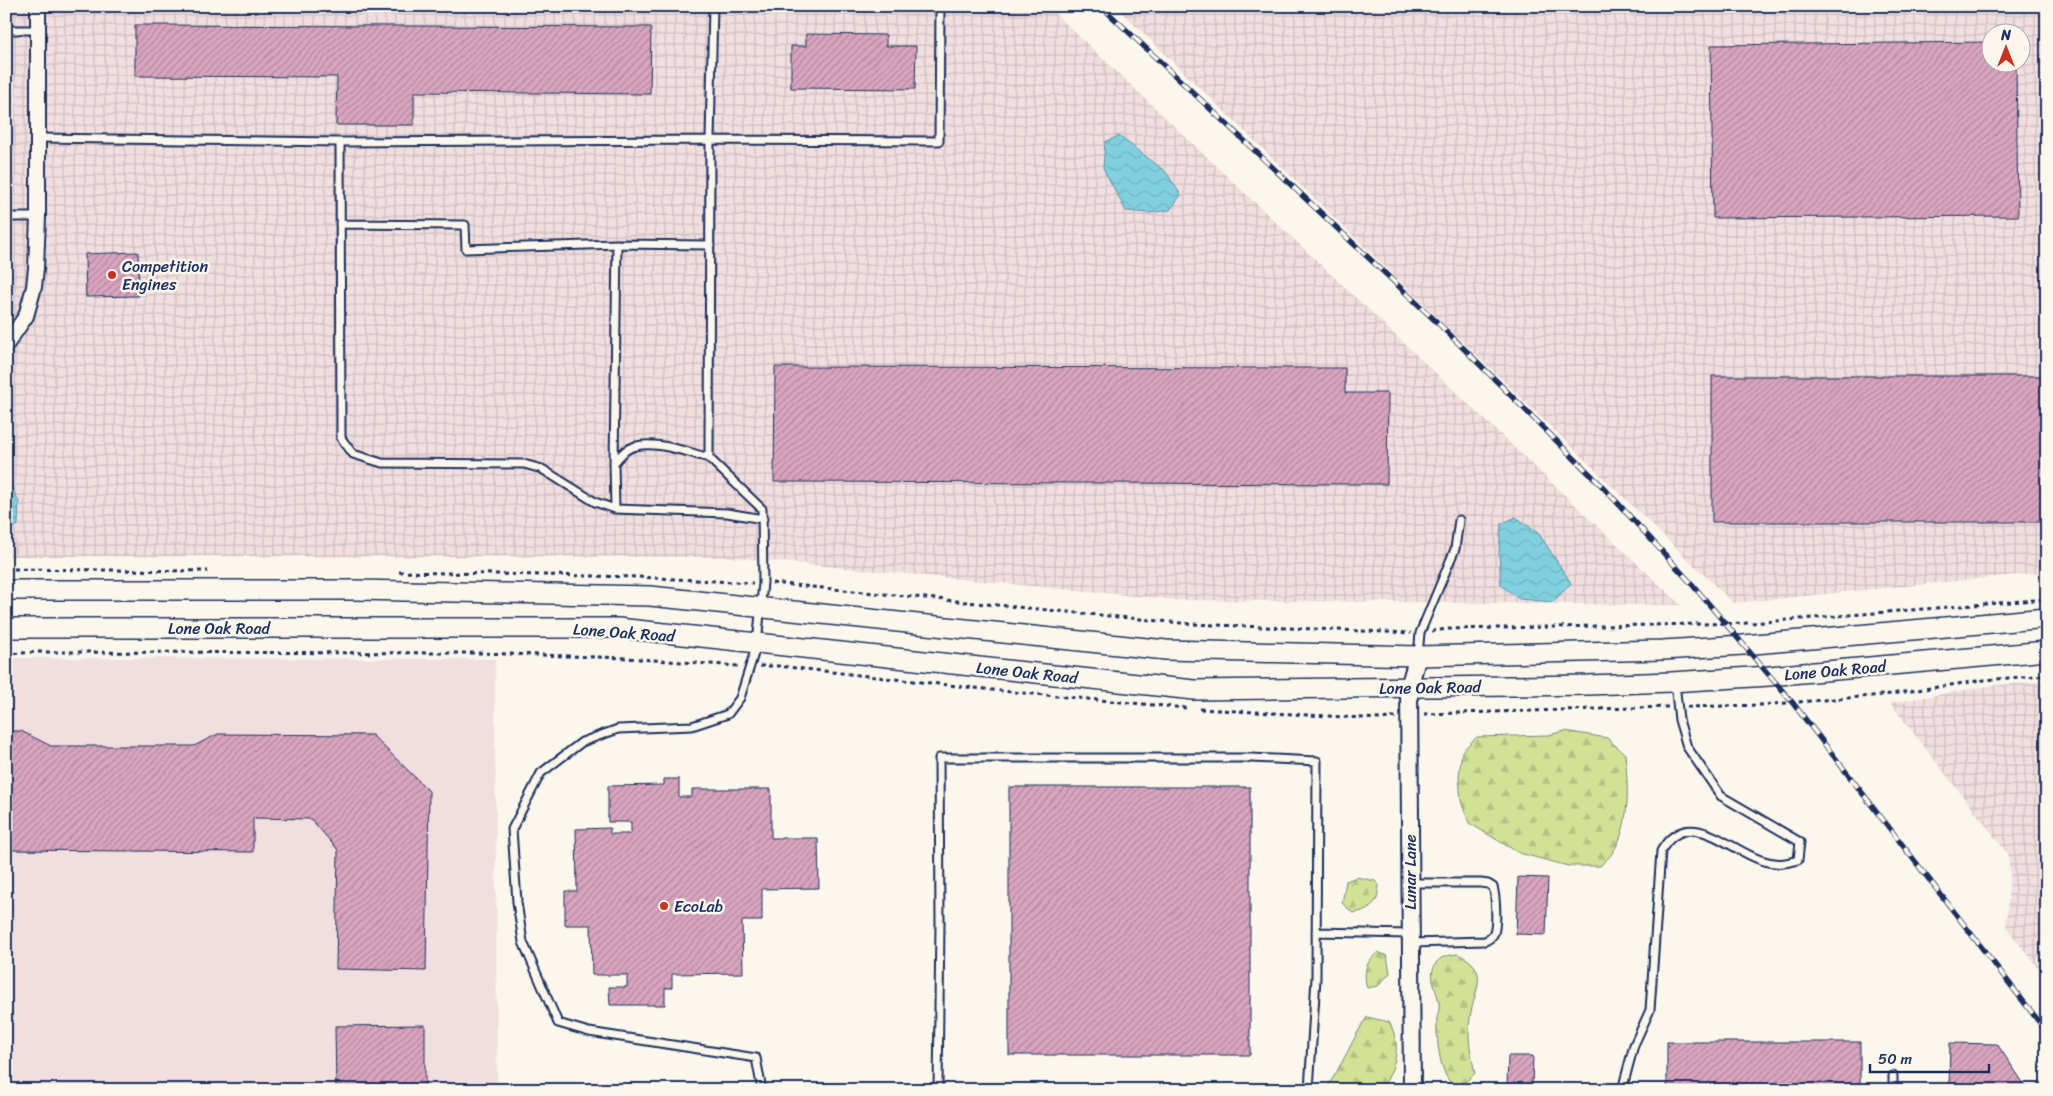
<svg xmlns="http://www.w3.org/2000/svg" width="2053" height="1096" font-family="Sriracha,sans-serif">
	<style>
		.built { fill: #f1dede }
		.industrial { fill: url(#industrial-grid); fill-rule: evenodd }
		.forest { fill: url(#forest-firs); stroke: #76887a }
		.water { fill: url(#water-waves); stroke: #5890ab }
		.building { fill: url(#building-hatch); stroke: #1b2f5e }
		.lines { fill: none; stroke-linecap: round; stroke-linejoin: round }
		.service-casing { stroke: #1b2f5e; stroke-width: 11 }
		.minor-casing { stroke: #1b2f5e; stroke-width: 18 }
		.tertiary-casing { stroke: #1b2f5e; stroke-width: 20 }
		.secondary-casing { stroke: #1b2f5e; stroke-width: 22 }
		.path { stroke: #1b2f5e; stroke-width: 3; stroke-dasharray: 4 4; stroke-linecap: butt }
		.service { stroke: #fbf7ec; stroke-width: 7 }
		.minor { stroke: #fbf7ec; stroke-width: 14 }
		.tertiary { stroke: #fbf7ec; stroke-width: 16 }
		.secondary { stroke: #fbf7ec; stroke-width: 19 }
		.rail-casing { stroke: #1b2f5e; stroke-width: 5.5 }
		.rail { stroke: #fbf7ec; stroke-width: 4; stroke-dasharray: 11; stroke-linecap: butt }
		.poi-dot { fill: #c8321e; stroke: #fbf7ec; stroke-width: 2 }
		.labels { text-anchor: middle; stroke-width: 5; stroke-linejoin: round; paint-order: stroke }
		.poi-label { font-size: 16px; fill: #1b2f5e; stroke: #fbf7ec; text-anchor: start }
		.street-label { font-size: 16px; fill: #1b2f5e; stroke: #fbf7ec }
	</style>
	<defs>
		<pattern id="industrial-grid" width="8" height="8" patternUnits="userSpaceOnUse" patternTransform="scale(1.25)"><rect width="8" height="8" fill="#f1dede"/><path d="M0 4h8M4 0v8" fill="none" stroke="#cebfc1"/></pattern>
		<pattern id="forest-firs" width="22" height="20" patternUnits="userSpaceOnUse" patternTransform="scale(1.25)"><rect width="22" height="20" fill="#d1e296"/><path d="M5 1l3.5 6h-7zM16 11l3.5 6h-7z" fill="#b3c284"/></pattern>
		<pattern id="water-waves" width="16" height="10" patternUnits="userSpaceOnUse" patternTransform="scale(1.25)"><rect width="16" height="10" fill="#81d0de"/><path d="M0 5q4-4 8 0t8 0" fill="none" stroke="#6fb3c1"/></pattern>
		<pattern id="building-hatch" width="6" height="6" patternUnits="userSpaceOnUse" patternTransform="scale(1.25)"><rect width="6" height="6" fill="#d9a5be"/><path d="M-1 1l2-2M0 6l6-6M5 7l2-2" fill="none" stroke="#af879e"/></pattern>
	</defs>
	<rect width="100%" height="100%" fill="#fbf7ec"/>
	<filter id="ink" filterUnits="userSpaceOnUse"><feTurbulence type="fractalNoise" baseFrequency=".02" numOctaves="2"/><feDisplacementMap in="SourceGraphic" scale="10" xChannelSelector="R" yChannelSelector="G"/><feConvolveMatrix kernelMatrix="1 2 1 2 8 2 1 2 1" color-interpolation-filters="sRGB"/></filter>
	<g filter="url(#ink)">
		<path class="built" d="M6,658L495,659L497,1090H6Z"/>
		<path class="industrial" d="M6,6H1047L1681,605L1176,600L730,557L6,556Z
			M1115,6H2047V572L1733,603ZM1990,32H2020V62H1990Z
			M2047,681V979L2006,927L2010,873L2008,854L1890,703L1988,686Z"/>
		<path class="forest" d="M1565,731L1607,738L1625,754C1628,785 1631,824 1613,852C1610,857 1604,862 1600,866H1568L1519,853L1469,823L1461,801L1459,776L1462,751L1477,737L1549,735Z
			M1357,877L1375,881L1379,885L1377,899L1368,910L1353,913L1342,903L1346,881Z
			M1378,952L1387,956L1390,973L1378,986L1367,988C1363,972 1365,963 1378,952Z
			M1458,954C1493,970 1473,991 1470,1018C1467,1038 1471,1054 1475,1073L1469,1079L1456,1088C1439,1077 1436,1037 1437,1018C1438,1013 1440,1008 1439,1003C1437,990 1428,977 1435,965C1439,956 1450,955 1458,954Z
			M1367,1017L1389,1022C1402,1045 1396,1065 1383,1087L1381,1090H1325C1342,1067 1351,1041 1367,1017Z"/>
		<path class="water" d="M1119,136L1166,172L1181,195L1170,210L1149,213L1126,211L1103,168L1105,142Z
			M6,476L19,502L18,525L7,532Z
			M1516,517L1539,534L1571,583L1553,602L1519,599L1501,585L1499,553L1501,524Z"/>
		<path class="building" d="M135,25L651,27L650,94L414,92V125H336L337,77L135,76Z
			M806,34L886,35V46H916L915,89L791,88V46H806Z
			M1990,42V62H2016L2018,216L1713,218L1711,45Z
			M138,252L139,296L86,297L85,254Z
			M775,367L1345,368V393H1388L1387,484L774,482Z
			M1712,376H2047V522H1712Z
			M6,731H21L51,746H194L218,734L372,735L429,791L426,971L336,969L338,850L311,819L253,818V852L6,850Z
			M664,779H679V797H692V789H771V838H818L819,888L762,889V921H742L743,973L672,974V988H665V1005H610L609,987H627V975H592L591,925H565V891H577L576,829L610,828V834H631V822H608V786L664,785Z
			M1009,787H1250V1055H1009Z
			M1518,877L1548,878L1546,935L1516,934Z
			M425,1025V1090H336L335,1026Z
			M1667,1042H1860V1090H1667Z
			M1950,1043L1997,1044L2028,1090H1949Z
			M1508,1056H1533L1532,1087L1507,1086Z
			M1479,1087H1500V1090H1479Z"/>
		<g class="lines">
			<g class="service-casing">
				<path id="service" d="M713,6L710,140L939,141L940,6
					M6,30H38
					M38,138L340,142L710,140L709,458L762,509L763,583L757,644L740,698L728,714L692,726L618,729L582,742L541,773L512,829L517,902L523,942L558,1023L589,1032L756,1058L762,1090
					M340,142L341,438L353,454L382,463L524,464L542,469L595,502L615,509L727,513L763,519
					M6,217H38
					M340,224L465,225L466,249L617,244
					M614,463L617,244L710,245
					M615,509L614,463C617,459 621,455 625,451C645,436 687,452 709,458
					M1418,655L1420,633L1455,549L1459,520
					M1411,883H1481L1488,884L1493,887C1496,897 1497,924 1494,933C1493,937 1489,939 1485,941L1411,943
					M1316,932L1410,934
					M1893,1076V1090
					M938,1090L940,923L939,758H1251L1317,761L1316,978L1309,1090
					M1622,1090L1634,1045L1650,1010L1661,851C1688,804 1729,850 1761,860C1775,865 1785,864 1798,860L1800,842L1721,796L1687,747L1679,720L1675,683"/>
			</g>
			<g class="minor-casing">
				<path id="minor" d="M6,345L26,316L34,287L36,268L38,217V6"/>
			</g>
			<g class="tertiary-casing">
				<path id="tertiary" d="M1412,1090L1409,687L1418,656"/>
			</g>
			<g class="secondary-casing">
				<path id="secondary" d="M6,590H356L650,596L1166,650L1418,656L1663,650L1743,645L2047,618
					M6,628H618L1194,690L1588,685L1671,682L1769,676L2047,651"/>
			</g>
			<path class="path" d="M6,569L208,571
				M399,572L637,577L753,583
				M772,583L1191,624L1411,633
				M1432,631L1449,629L1751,623L2047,599
				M6,654L36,652L480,653L626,658L738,666
				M760,666H778L1002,691L1186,708
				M1687,707L1761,705L1884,695L1984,680L2047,675
				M1200,709L1381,719L1396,717
				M1424,714L1668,707"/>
			<use href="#service" class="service"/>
			<use href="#minor" class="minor"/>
			<use href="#tertiary" class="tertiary"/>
			<use href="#secondary" class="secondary"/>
			<g class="rail-casing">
				<path id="rail" d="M1101,6L1440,325L1602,486L1691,583L1792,702L2047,1032"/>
			</g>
			<use href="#rail" class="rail"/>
		</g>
	</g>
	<g class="poi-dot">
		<circle cx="112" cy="275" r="5"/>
		<circle cx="664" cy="906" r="5"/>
	</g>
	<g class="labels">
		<g class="poi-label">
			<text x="122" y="272">Competition<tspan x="122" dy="18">Engines</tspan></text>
			<text x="674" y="912">EcoLab</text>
		</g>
		<g class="street-label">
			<text x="219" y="634">Lone Oak Road</text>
			<text transform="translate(624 632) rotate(4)" y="6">Lone Oak Road</text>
			<text transform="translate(1835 670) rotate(-5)" y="6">Lone Oak Road</text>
			<text transform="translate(1027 672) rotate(6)" y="6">Lone Oak Road</text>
			<text transform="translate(1430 687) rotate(-1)" y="6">Lone Oak Road</text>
			<text transform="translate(1410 872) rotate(-90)" y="6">Lunar Lane</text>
		</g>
	</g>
	<rect width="2053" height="1096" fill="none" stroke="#fbf7ec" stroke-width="25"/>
	<rect x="12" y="12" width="2028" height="1071" fill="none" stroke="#1b2f5e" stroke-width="2" filter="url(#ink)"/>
	<g transform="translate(2006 48)"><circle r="24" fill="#fbf7ec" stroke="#a1a7b3"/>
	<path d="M0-4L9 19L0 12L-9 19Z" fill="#c8321e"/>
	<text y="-8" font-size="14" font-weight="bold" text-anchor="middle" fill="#1b2f5e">N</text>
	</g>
	<path d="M1870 1064v8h119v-8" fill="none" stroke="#1b2f5e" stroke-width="2.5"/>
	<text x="1878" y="1064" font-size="15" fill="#1b2f5e" stroke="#fbf7ec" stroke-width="4" paint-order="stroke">50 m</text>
</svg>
